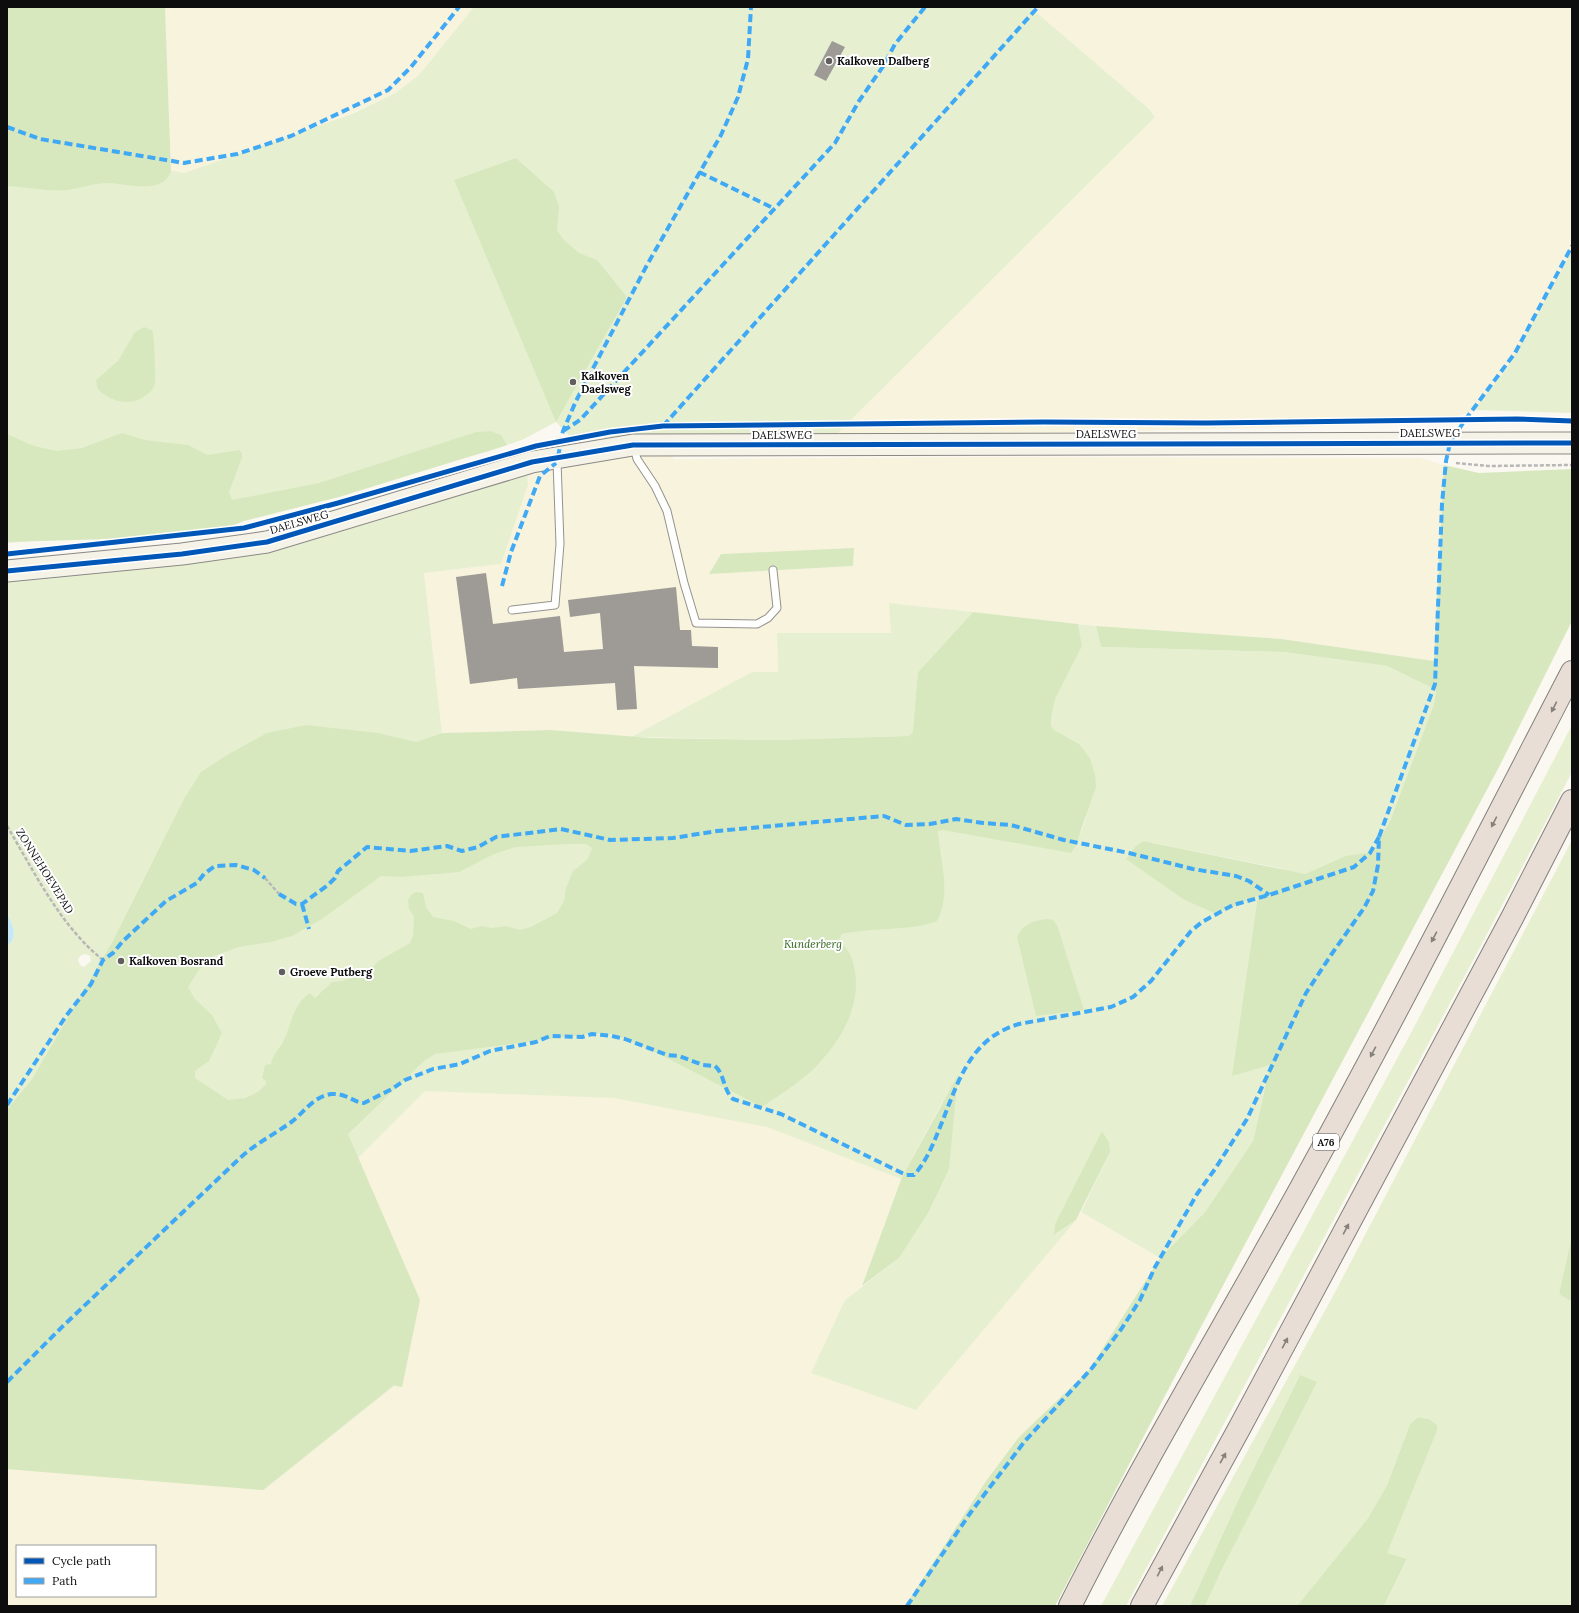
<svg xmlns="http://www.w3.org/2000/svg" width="1579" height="1613" font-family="Lora,serif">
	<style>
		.farmland { fill: #f8f3dd; fill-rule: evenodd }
		.green { fill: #e6f0d1; fill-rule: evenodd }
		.forest { fill: #d7e8be; fill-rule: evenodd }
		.water { fill: #c7e8f5 }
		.building { fill: #9e9b97 }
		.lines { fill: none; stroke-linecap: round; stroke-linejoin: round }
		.lane-casing { stroke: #949390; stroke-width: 9 }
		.secondary-casing { stroke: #8b8986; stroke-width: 23 }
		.highway-casing { stroke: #81807d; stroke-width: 24 }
		.path { stroke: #b8b7b6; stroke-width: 2.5; stroke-dasharray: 4 2; stroke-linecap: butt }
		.lane { stroke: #fefefd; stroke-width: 7 }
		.secondary { stroke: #f5f3e8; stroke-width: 21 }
		.highway { stroke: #e9ded5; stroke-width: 22 }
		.quiet { stroke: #3fa9f5; stroke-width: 4; stroke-dasharray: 8 4; stroke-linecap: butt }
		.cycleway-casing { stroke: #fff; stroke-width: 8 }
		.cycleway { stroke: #0057b8; stroke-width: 5 }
		.oneway { fill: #86807b }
		.poi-dot { fill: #605f5d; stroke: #fff; stroke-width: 1.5 }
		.labels { text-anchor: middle; stroke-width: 4; stroke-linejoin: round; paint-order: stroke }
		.shield { fill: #fff; stroke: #565656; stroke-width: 1 }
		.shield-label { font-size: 10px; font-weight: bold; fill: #0d0d0d }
		.poi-label { font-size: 11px; font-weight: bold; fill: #0d0d0d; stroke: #fff; text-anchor: start }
		.street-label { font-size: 11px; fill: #0d0d0d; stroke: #fff }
		.park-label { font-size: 11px; font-style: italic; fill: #30651c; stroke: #fff }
	</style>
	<rect width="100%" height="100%" fill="#fbf8f1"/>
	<path class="farmland" d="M165,7H474L419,75L395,93L354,112L184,173L171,171Z
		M1030,7H1572V251L1507,368L1474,410L1445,423L1096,432L836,435L1155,117L1148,108Z
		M672,449L673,459L974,457L1420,458L1444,465L1434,661L1281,639L1096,626L890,603L891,633H777L778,672H752L631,737L551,730L442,733L424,573L501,564L527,472ZM766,552L853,566L709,574L721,554Z
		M596,1033L902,1177L862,1286L845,1300L1076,1220L1081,1212L1160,1258L1089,1370L1019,1437L986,1481L905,1606H7V1469L347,1134L424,1061ZM17,1546H155V1596H17Z"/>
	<path class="green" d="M474,7H1030L1148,108L1155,117L836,435L571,438L556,422L524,439L490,451L338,493L127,534L7,543V139L184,173L354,113L395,93L419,75Z
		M1572,251V413L1474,410L1507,368Z
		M527,472L528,485L501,564L424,573L442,733L433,736L739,751L908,736L773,740L631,737L752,672H778L777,633H891L889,603L973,612L918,672V680L1081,641L1078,624L1096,626L1101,647L1283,652L1387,666L1436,690L1434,704L1390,821L1372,852L1340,859L1270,1065L1253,1141L1205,1212L1160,1258L1081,1212L1110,1152L1055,1235L1076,1220L916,1410L811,1373L845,1300L899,1258L943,1101L901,1179L767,1127L614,1098L425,1091L316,1200L407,1364L402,1387L394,1386L264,1490L7,1469V1131L52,1072L160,846L111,944L75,1008L32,1079L7,1109V946C19,937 13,925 7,914V581L259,551L394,516ZM1083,750L1090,758L1086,817L1080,834ZM1143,841L1283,869V870L1263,871ZM85,954L90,956L91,961L84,967L80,965L78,960L80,956Z
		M1572,725V772L1477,953L1126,1606H1101L1412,1031Z
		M1572,840V1235L1559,1294L1572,1302V1606H1384L1407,1560L1386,1553L1437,1431V1425L1429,1419L1418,1417L1410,1424L1387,1485L1368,1518L1297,1606H1205L1300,1375L1241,1494L1190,1606H1162L1333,1296Z"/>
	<path class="forest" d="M7,7H165L171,171C163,197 123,182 104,183C92,184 80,188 68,190C49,192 26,187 7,186Z
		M516,158L554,192L559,206L557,230L563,239L579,253L597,260L627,297L556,422L454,180Z
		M144,327L153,331C154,341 157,380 154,387C152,391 148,394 145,396C130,407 109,402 97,388L96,380L118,361L135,332Z
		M491,431L501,435L507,445L339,497L244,521L224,529L177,537L7,542V434L34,446L57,451L82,448L122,433L145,440L188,445L208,455L239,450L242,453V458L229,492L232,500L319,483L476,432Z
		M1444,465L1479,473L1572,469V621L1499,767L1202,1325L1055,1606H905L986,1481L1019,1437L1089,1370L1160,1258L1205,1212L1253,1141L1270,1065L1232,1076L1258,896L1216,914L1183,899L1126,859L1135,847L1143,841L1305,874L1346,856L1372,852L1390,821L1434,704L1436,690L1387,666L1283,652L1101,647L1096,626L1281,639L1434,661Z
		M854,548L853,566L709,574L721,554Z
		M973,612L1078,624L1082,646L1055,699L1051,718V726L1054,730L1079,744L1090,758L1095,774L1096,787L1075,847L1071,853L943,830L938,831C940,861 952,893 937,921C907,932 873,927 842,934L839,939C842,944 847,949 850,954C866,992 848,1031 822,1060C806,1079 782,1093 762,1107L655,1052L614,1034L596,1033L435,1054L424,1061L348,1134L420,1300L402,1387L394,1385L263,1490L7,1469V1109L32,1079L111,944L185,797L201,772L227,755L267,733L306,725L378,733L416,742L442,733L551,730L651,738L773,740L909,736L913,732L918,672ZM569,844H586L592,848L588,859L573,871L566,888L564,901L557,913L531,927L520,930L506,926L492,928L481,926L471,929L454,921L433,917L426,907L423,893L416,892L412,894L408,900L409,909L414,916L413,936L410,943L380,960L365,974L342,981L332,982L315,998L310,993C292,1005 292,1024 283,1042C279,1049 272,1056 271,1064L265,1065L262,1078L266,1081V1084L258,1092L245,1098L228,1100L195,1078V1071L209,1061L222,1033L212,1015L195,999L188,987L199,970L214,956L239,947L271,942L292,936L322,919L381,876L402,877L459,872L492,855L515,847Z
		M1048,919L1053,920L1057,925L1084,1010L1036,1016L1017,937C1023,924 1034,920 1048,919Z
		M958,1075L949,1169L928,1213L899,1258L862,1286L902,1177Z
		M1102,1131L1109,1142L1110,1152L1076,1220L1054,1235L1055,1224Z
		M1572,1235V1302L1559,1294Z
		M1300,1375L1317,1382L1220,1573L1205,1606H1190L1241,1494Z
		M1418,1417L1429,1419L1437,1425V1431L1387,1553L1407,1559L1384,1606H1297L1368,1518L1387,1485L1410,1424Z"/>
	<path class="water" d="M7,914C13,925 19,937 7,946Z"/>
	<path class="building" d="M832,41L845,47L826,81L814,75Z
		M486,573L493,624L560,616L564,652L603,649L600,613L570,617L568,600L676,587L680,630H691L692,646L718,647V668L634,666L637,709L617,710L615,683L518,689L517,678L470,684L456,577Z"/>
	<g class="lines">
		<g class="lane-casing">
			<path id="lane" d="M634,447L637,459L655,486L667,511L684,583L696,623L757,624L768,618L777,608L773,570
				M512,610L555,605L560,544L557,461"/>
		</g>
		<g class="secondary-casing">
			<path id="secondary" d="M7,571L182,554L267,542L532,462L633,445L1572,443"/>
		</g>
		<g class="highway-casing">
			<path id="highway" d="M1070,1606C1142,1463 1225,1326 1302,1186C1395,1017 1483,844 1572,672
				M1142,1606L1240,1427L1512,918L1572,801"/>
		</g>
		<path class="path" d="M1456,463L1488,466L1572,465
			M7,826C34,871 60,926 103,960
			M265,878L279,894"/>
		<use href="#lane" class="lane"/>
		<use href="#secondary" class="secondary"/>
		<use href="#highway" class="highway"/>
		<path class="quiet" d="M7,127L40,139L184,163L237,154L291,136L388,90L411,67L459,7
			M699,172L773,208
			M663,426L1038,7
			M563,431L580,420L835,143L859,101L884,65L895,44L925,7
			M558,457L563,431L576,401L647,265L721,135L738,97L748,59L751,7
			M502,586L511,552L540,476L556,463
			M279,894L296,904H302L328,885L335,878L338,871L367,847L410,851L447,846L462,851L478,847L496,837L561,829L610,840L673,838L717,831L884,816L906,825L930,824L956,819L983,823L1011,825L1064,840L1129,853L1193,869L1236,876L1249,881L1269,895
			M302,904L309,929
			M7,1105L66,1016L91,984L103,960L113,953L123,941L166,901L197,883L204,874L215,866L236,865L254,870L265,878
			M7,1382L63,1326L240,1158C255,1144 273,1135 290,1123C304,1113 313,1096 332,1094C346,1093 355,1103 364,1103L392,1089L405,1080L433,1069L460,1064L490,1051L536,1042L550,1036L582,1037L592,1034L612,1036L625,1039L667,1055L679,1056L703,1065L715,1066C725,1075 723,1090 733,1099L781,1114L906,1175H914C925,1163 932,1147 938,1132C957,1087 967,1039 1019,1024L1111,1007L1133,997L1151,981L1191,931L1202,922L1233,905L1269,895L1354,867L1370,853L1379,837
			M907,1606L971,1512L1025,1441L1092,1368L1122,1328L1140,1300L1155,1267L1197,1194L1215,1169L1247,1119L1306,993L1331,955L1364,908L1373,891L1378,865L1379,837L1435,684L1442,504L1446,461L1450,443L1465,420L1515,353L1572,246"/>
		<g class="cycleway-casing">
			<path id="cycleway" d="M7,554L244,528L338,503L536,446L610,432L663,426L1044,422L1205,423L1517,419L1572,421
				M7,571L182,554L267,542L532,462L633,445L1572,443"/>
		</g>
		<use href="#cycleway" class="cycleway"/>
	</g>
	<defs><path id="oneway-solid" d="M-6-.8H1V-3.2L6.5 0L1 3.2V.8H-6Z"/></defs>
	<g class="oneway">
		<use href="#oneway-solid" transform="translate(1554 707) rotate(117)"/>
		<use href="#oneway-solid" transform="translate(1494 822) rotate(117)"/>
		<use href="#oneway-solid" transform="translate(1434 937) rotate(118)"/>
		<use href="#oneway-solid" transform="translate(1373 1052) rotate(118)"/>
		<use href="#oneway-solid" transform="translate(1346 1229) rotate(-62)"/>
		<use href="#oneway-solid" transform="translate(1285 1343) rotate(-62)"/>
		<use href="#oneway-solid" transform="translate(1223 1458) rotate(-61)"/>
		<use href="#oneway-solid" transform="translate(1160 1571) rotate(-63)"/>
	</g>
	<g class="poi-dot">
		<circle cx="829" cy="61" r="4"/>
		<circle cx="573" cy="382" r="4"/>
		<circle cx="121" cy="961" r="4"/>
		<circle cx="282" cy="972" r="4"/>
	</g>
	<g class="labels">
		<rect class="shield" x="1313" y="1134" width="26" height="16" rx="3"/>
		<g class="shield-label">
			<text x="1326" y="1146">A76</text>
		</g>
		<g class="poi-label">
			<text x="837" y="65">Kalkoven Dalberg</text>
			<text x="581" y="380">Kalkoven<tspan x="581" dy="13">Daelsweg</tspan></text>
			<text x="129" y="965">Kalkoven Bosrand</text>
			<text x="290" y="976">Groeve Putberg</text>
		</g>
		<g class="street-label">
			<text x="1430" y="437">DAELSWEG</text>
			<text x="1106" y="438">DAELSWEG</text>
			<text x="782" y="439">DAELSWEG</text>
			<text transform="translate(299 522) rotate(-16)" y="4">DAELSWEG</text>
			<text transform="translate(45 871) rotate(58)" y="4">ZONNEHOEVEPAD</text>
		</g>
		<g class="park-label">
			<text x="813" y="948">Kunderberg</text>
		</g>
	</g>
	<rect width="1579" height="1613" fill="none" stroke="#0d0d0d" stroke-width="16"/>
	<rect x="16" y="1545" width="140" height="52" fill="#ffffff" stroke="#9e9e9e"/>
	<rect x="24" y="1558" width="20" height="6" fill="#0057b8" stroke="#9e9e9e"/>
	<text x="52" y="1565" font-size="12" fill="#0d0d0d">Cycle path</text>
	<rect x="24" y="1578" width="20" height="6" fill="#3fa9f5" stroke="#9e9e9e"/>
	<text x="52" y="1585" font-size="12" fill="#0d0d0d">Path</text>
</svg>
